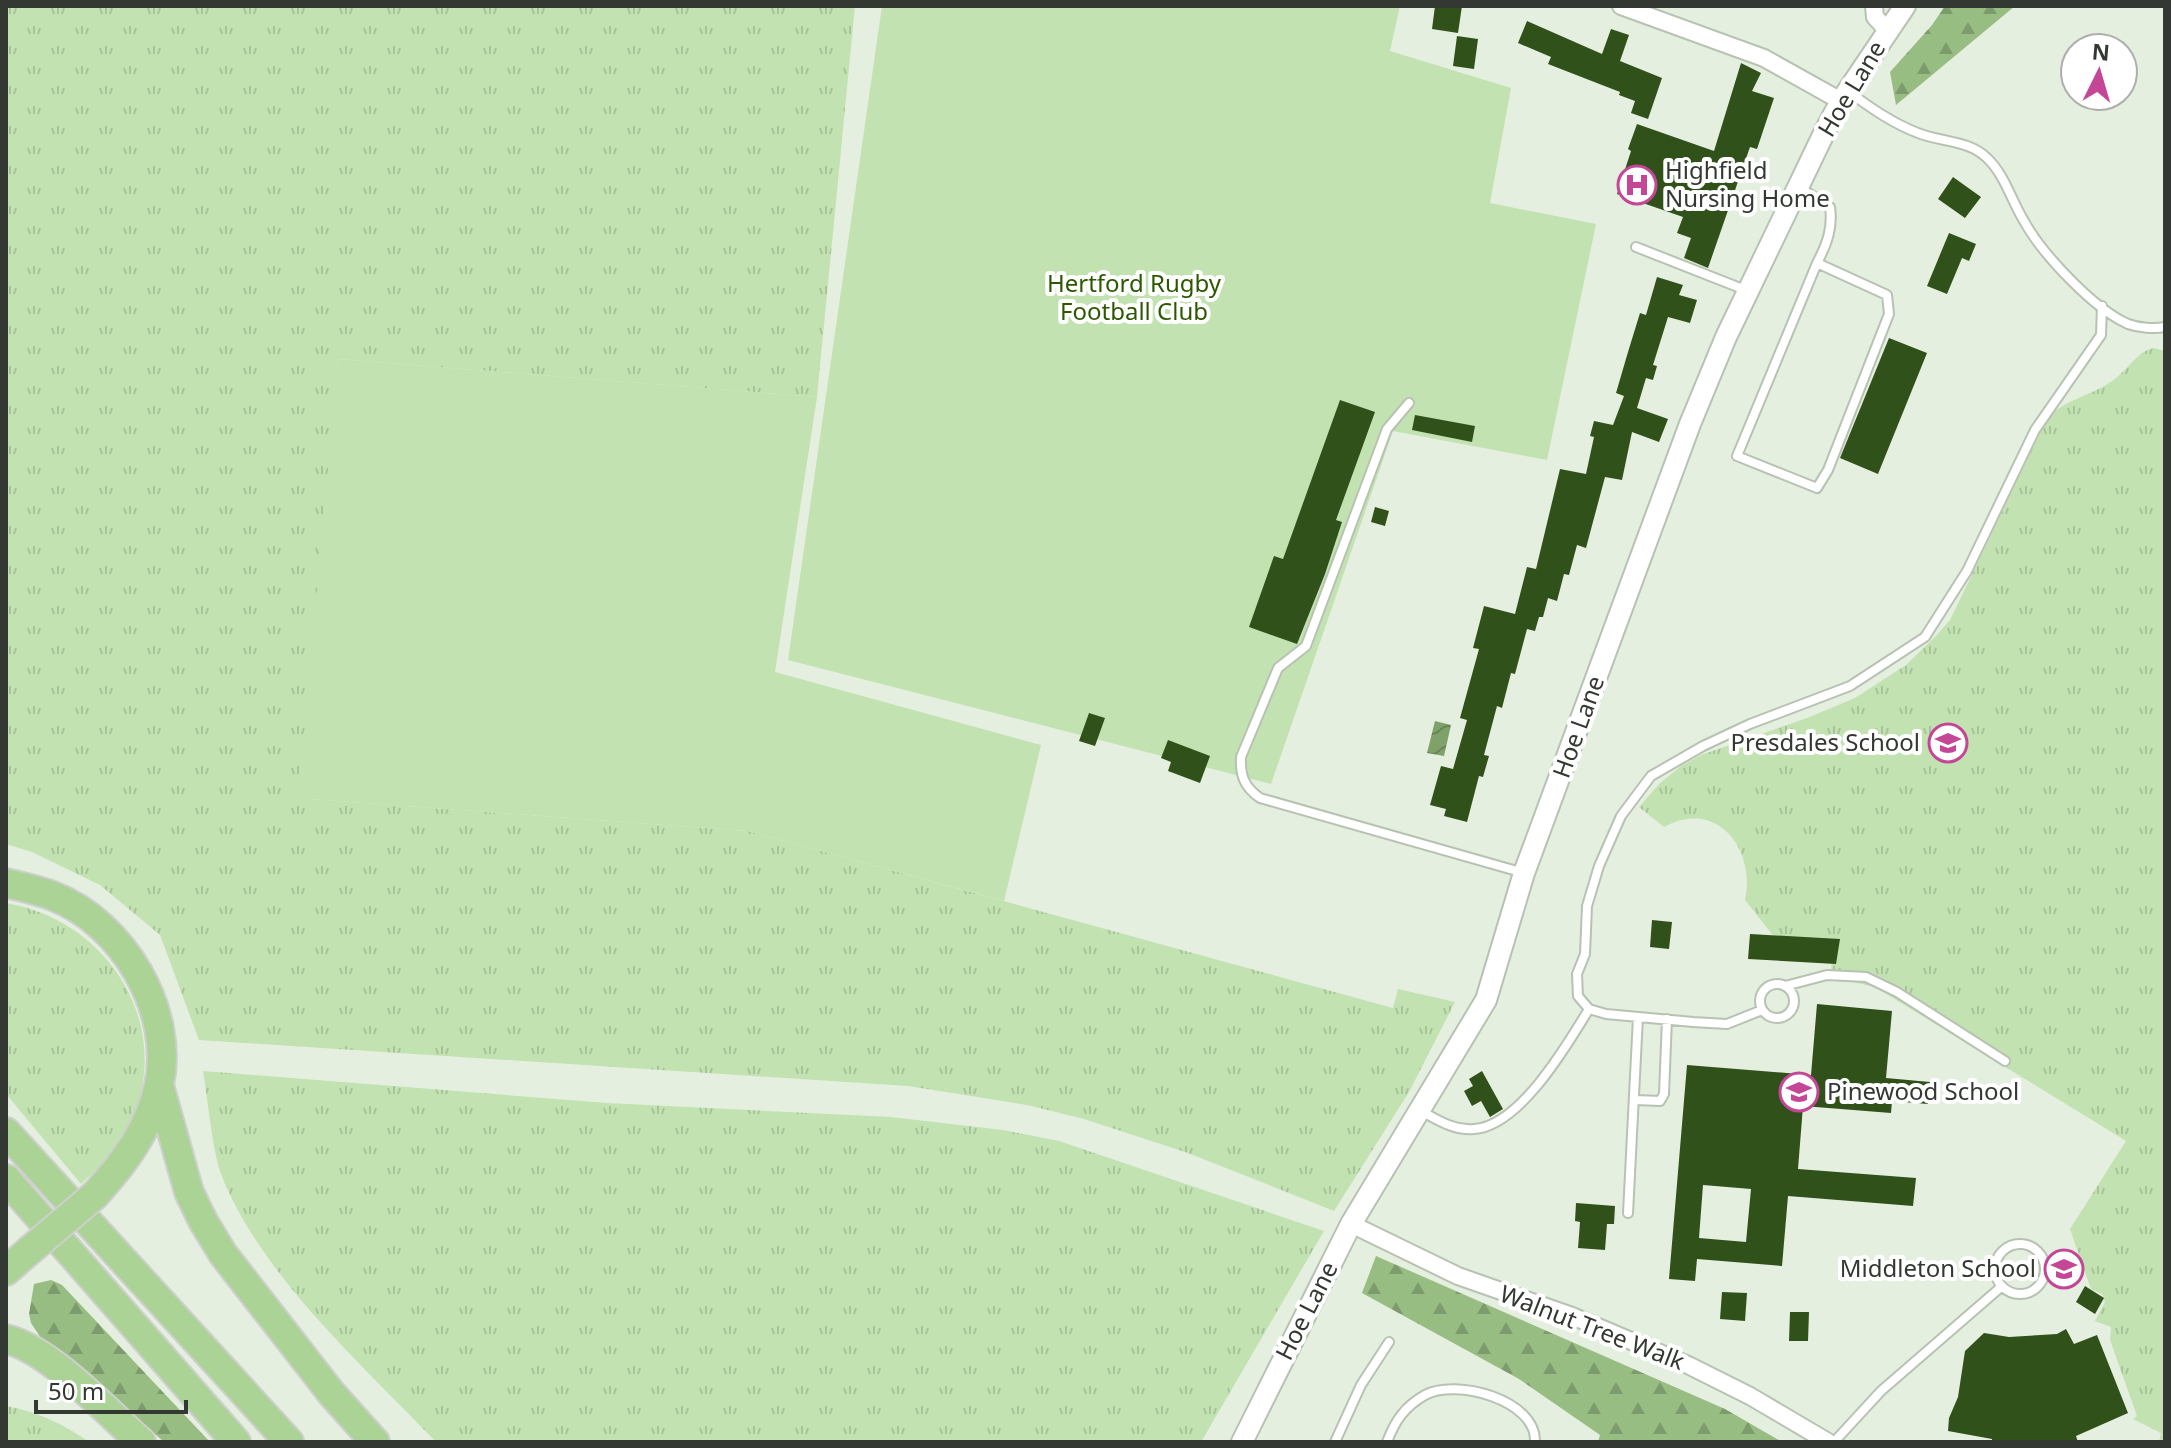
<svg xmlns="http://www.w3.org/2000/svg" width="2171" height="1448" font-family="'Noto Sans',sans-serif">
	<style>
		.grass { fill: url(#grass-tufts) }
		.forest { fill: url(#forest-firs) }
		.green { fill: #c2e2b1 }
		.water { fill: url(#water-waves) }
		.building { fill: #31511b; fill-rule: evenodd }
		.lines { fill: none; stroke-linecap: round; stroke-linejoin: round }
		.service-casing { stroke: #b8c2b3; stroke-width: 12 }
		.minor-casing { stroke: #b8c2b3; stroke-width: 20 }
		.tertiary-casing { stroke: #b8c2b3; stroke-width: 24 }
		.trunk-casing { stroke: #cecfce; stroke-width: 32 }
		.service { stroke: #fff; stroke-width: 8 }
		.minor { stroke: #fff; stroke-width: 16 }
		.tertiary { stroke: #fff; stroke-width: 20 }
		.trunk { stroke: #acd396; stroke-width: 28 }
		.trunk-bridge-casing { stroke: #cecfce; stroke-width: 32; stroke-linecap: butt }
		.trunk-bridge { stroke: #acd396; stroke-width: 28 }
		.labels { text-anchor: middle; stroke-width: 8; stroke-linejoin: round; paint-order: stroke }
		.street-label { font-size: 24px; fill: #343832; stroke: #fff }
		.poi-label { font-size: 24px; fill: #343832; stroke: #fff; text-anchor: start }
		.park-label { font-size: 24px; fill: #2c5800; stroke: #fff }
	</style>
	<defs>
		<pattern id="grass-tufts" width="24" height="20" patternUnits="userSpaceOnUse" patternTransform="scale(2)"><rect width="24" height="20" fill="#c2e2b1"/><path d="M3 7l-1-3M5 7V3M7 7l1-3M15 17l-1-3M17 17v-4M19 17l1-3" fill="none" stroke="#a7c399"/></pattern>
		<pattern id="forest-firs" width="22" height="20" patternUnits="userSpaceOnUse" patternTransform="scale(2)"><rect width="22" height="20" fill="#98bd83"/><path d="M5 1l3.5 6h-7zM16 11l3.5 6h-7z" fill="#7d9b6c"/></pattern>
		<pattern id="water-waves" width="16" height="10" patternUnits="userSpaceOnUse" patternTransform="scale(2)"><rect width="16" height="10" fill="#7ea269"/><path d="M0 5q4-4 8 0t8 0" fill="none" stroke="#688557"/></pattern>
	</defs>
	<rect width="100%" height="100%" fill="#e5efe0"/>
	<path class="grass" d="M6,6H855L817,397L338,359L309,799L748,831L1393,1008L1398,989L1455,1002L1409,1092L1334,1211L1188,1153L1084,1119L1027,1105L908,1086L199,1040L160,935L100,885L32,852L6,844Z
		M2154,348L2165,351V1442H2159L2161,1433L2133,1419L2137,1416L2110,1340L2111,1327L2095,1321L2105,1302L2102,1294L2091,1289L2070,1229L2126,1141L1875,987L1831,977L1832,951L1782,947L1745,900C1756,849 1717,798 1664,827L1639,807L1659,784L1681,766L1701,755L1807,718L1855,698L1906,665L1936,636L1950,620L2047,419C2065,398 2094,396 2116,378C2129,368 2138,351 2154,348Z
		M6,903C113,921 180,1034 125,1134C114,1154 98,1169 81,1184L6,1094Z
		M203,1071L607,1103L891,1117L1003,1130L1059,1141L1324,1231L1201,1442H436C361,1363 261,1276 221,1174C212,1149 208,1100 203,1071Z
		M6,1406C38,1412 62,1423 89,1442H6Z"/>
	<path class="forest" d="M1945,6H2015L1896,105L1890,72L1932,25Z
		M1376,1256L1725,1409L1782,1442H1598L1600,1435L1519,1379L1362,1293Z
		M51,1280L62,1285L210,1442H164L90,1376L41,1338L31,1323L29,1314L34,1284Z"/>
	<path class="green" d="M882,6H1400L1390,51L1511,88L1490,203L1596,224L1547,460L1393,431L1271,784L788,660Z
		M338,359L817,397L775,672L1041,745L1004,901L748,831L309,799L299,793Z"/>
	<path class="water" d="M1435,721L1451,725L1444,756L1427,753Z"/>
	<path class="building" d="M1435,6H1462L1458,33L1432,29Z
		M1527,21L1602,54L1611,29L1629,35L1620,61L1662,78L1648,119L1631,113L1635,101L1619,95L1620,92L1548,64L1551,57L1518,43Z
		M1457,36L1478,39L1474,69L1453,66Z
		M1741,63L1761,73L1752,91L1774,98L1757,149L1750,147L1708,268L1684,258L1691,238L1677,233L1683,217L1617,194L1631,151L1628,149L1637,124L1714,151Z
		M1953,177L1981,197L1965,218L1938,199Z
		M1949,233L1976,244L1969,261L1962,258L1947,294L1927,286Z
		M1657,277L1683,285L1679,295L1697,300L1690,323L1668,317L1653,365L1657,366L1653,380L1646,378L1637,408L1668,419L1659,442L1632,432L1622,480L1605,477L1586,548L1577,545L1569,575L1564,574L1557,601L1548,598L1543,617H1539L1535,631L1527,629L1515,674L1511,673L1502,708L1497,706L1484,755L1489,756L1483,777L1479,776L1467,822L1444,816L1446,809L1430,805L1441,766L1453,769L1467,720L1460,718L1479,649L1473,648L1484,606L1515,614L1527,567L1536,569L1560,469L1586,474L1594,437L1590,436L1594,421L1613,425L1624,396L1616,393L1628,352L1640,313L1646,315Z
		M1889,338L1927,353L1878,474L1840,458Z
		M1340,400L1375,412L1336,520L1342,522L1325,574L1297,644L1249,627L1274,556L1283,559Z
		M1415,415L1475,426L1472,442L1412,430Z
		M1375,507L1389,511L1385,526L1371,522Z
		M1089,713L1105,718L1095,746L1079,741Z
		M1168,740L1210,756L1200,783L1168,771L1171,762L1161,758Z
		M1652,920L1672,922L1669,949L1650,947Z
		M1750,934L1840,939L1836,964L1748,959Z
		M1817,1004L1892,1011L1886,1078L1930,1082L1928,1104L1892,1101L1891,1113L1803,1106L1798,1169L1916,1178L1913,1206L1788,1196L1782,1266L1697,1259L1695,1281L1669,1279L1687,1065L1811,1075ZM1703,1185L1751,1189L1746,1242L1699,1238Z
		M1482,1071L1503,1109L1490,1117L1481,1101L1472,1106L1464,1091L1473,1086L1469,1079Z
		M1576,1203L1615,1206L1614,1224H1607L1605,1250L1578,1248L1580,1222L1575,1221Z
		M2085,1286L2104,1298L2095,1314L2076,1302Z
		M1722,1292L1747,1293L1745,1321L1720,1319Z
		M1790,1312H1809L1808,1341H1789Z
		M2066,1329L2074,1344L2097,1335L2128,1413L2076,1436L2078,1442H1992V1439L1948,1431L1949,1418L1958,1397L1965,1351L1984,1333L2009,1337L2057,1334Z"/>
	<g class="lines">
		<g class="service-casing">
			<path id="service" d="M1849,92C1871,108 1892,123 1918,133C1940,142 1969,140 1987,158C2005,175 2011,200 2024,221C2042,254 2094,309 2128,324C2139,328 2154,329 2165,327
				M1799,187L1830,207C1833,228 1827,244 1817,263L1737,456L1817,488L1828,470L1889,314L1887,295L1817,263
				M1636,247L1748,291
				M1409,403L1387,429L1306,646L1278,668L1241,757C1240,775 1244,787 1260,798L1524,873
				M1760 1001a17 17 0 1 1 34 0a17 17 0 1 1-34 0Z
				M1785,986L1827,975L1866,977L1897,992L2005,1061
				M1762,1010L1727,1024L1693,1022L1606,1014L1589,1009L1578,996L1577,974L1585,954L1587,906L1599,866L1621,816L1651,776L1703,746L1750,724L1850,686L1925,637L1967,571L2035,430L2101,335L2102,306
				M1636,1100L1660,1101L1664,1094L1667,1019
				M1421,1111C1438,1120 1454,1131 1474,1129C1520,1126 1567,1045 1589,1009
				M1628,1213L1638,1017
				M1995 1269a25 25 0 1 1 50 0a25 25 0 1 1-50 0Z
				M1335,1442L1361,1385L1389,1342
				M1387,1442C1395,1421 1404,1407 1425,1395C1456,1378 1537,1400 1535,1442
				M1834,1442L1881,1391L2001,1287"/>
		</g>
		<g class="minor-casing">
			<path id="minor" d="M1621,6L1764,58L1841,101
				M1874,6L1875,17L1887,30
				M1351,1224L1458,1276L1572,1316L1688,1365L1750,1396L1828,1442"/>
		</g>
		<g class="tertiary-casing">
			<path id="tertiary" d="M1242,1442L1351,1224L1486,1000L1524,873L1690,424L1726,337L1826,129L1841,101L1905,6"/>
		</g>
		<g class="trunk-casing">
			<path id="trunk" d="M6,883C22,887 38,890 53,896C123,923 175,1011 159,1085C150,1129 124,1163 95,1195
				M159,1085L189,1192L203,1221L223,1254L332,1394L375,1442
				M6,1132L289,1442
				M6,1179L236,1442
				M6,1271L30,1250
				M6,1339C50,1350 106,1411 141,1442"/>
		</g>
		<use href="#service" class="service"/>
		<use href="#minor" class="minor"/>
		<use href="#tertiary" class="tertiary"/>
		<use href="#trunk" class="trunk"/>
		<g class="trunk-bridge-casing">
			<path id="trunk-bridge" d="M30,1250L95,1195"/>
		</g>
		<use href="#trunk-bridge" class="trunk-bridge"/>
	</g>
	<defs>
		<g id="hospital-ring" transform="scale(2)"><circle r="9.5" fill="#fff" stroke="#c44797" stroke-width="1.5"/><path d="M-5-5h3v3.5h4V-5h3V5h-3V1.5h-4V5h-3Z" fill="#c44797"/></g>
		<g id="school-ring" transform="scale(2)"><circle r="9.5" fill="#fff" stroke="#c44797" stroke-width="1.5"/><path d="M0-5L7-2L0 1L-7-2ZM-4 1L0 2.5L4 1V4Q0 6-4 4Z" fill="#c44797"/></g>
	</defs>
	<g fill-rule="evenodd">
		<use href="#hospital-ring" x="1637" y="185"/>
		<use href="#school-ring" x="1948" y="743"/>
		<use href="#school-ring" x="1799" y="1092"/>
		<use href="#school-ring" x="2064" y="1269"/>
	</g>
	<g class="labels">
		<g class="street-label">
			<text transform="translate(1852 89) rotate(-59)" y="8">Hoe Lane</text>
			<text transform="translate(1579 727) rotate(-70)" y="8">Hoe Lane</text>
			<text transform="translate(1307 1311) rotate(-63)" y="8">Hoe Lane</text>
			<text transform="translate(1592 1328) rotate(21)" y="8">Walnut Tree Walk</text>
		</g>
		<g class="poi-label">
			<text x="1665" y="179">Highfield<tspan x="1665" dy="28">Nursing Home</tspan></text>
			<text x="1920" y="751" text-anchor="end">Presdales School</text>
			<text x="1827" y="1100">Pinewood School</text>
			<text x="2036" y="1277" text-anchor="end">Middleton School</text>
		</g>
		<g class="park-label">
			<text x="1134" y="292">Hertford Rugby<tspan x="1134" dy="28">Football Club</tspan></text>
		</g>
	</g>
	<rect width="2171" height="1448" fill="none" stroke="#343832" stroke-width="16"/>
	<g transform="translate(2099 72) rotate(5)"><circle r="38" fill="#ffffff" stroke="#aeafad" stroke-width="2"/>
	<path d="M0-6L14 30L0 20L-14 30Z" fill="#c44797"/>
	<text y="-12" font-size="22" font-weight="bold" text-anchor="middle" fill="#343832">N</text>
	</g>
	<path d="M36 1400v12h150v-12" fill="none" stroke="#343832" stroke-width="4"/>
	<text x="48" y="1400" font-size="24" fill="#343832" stroke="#ffffff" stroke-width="6" paint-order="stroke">50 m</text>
</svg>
